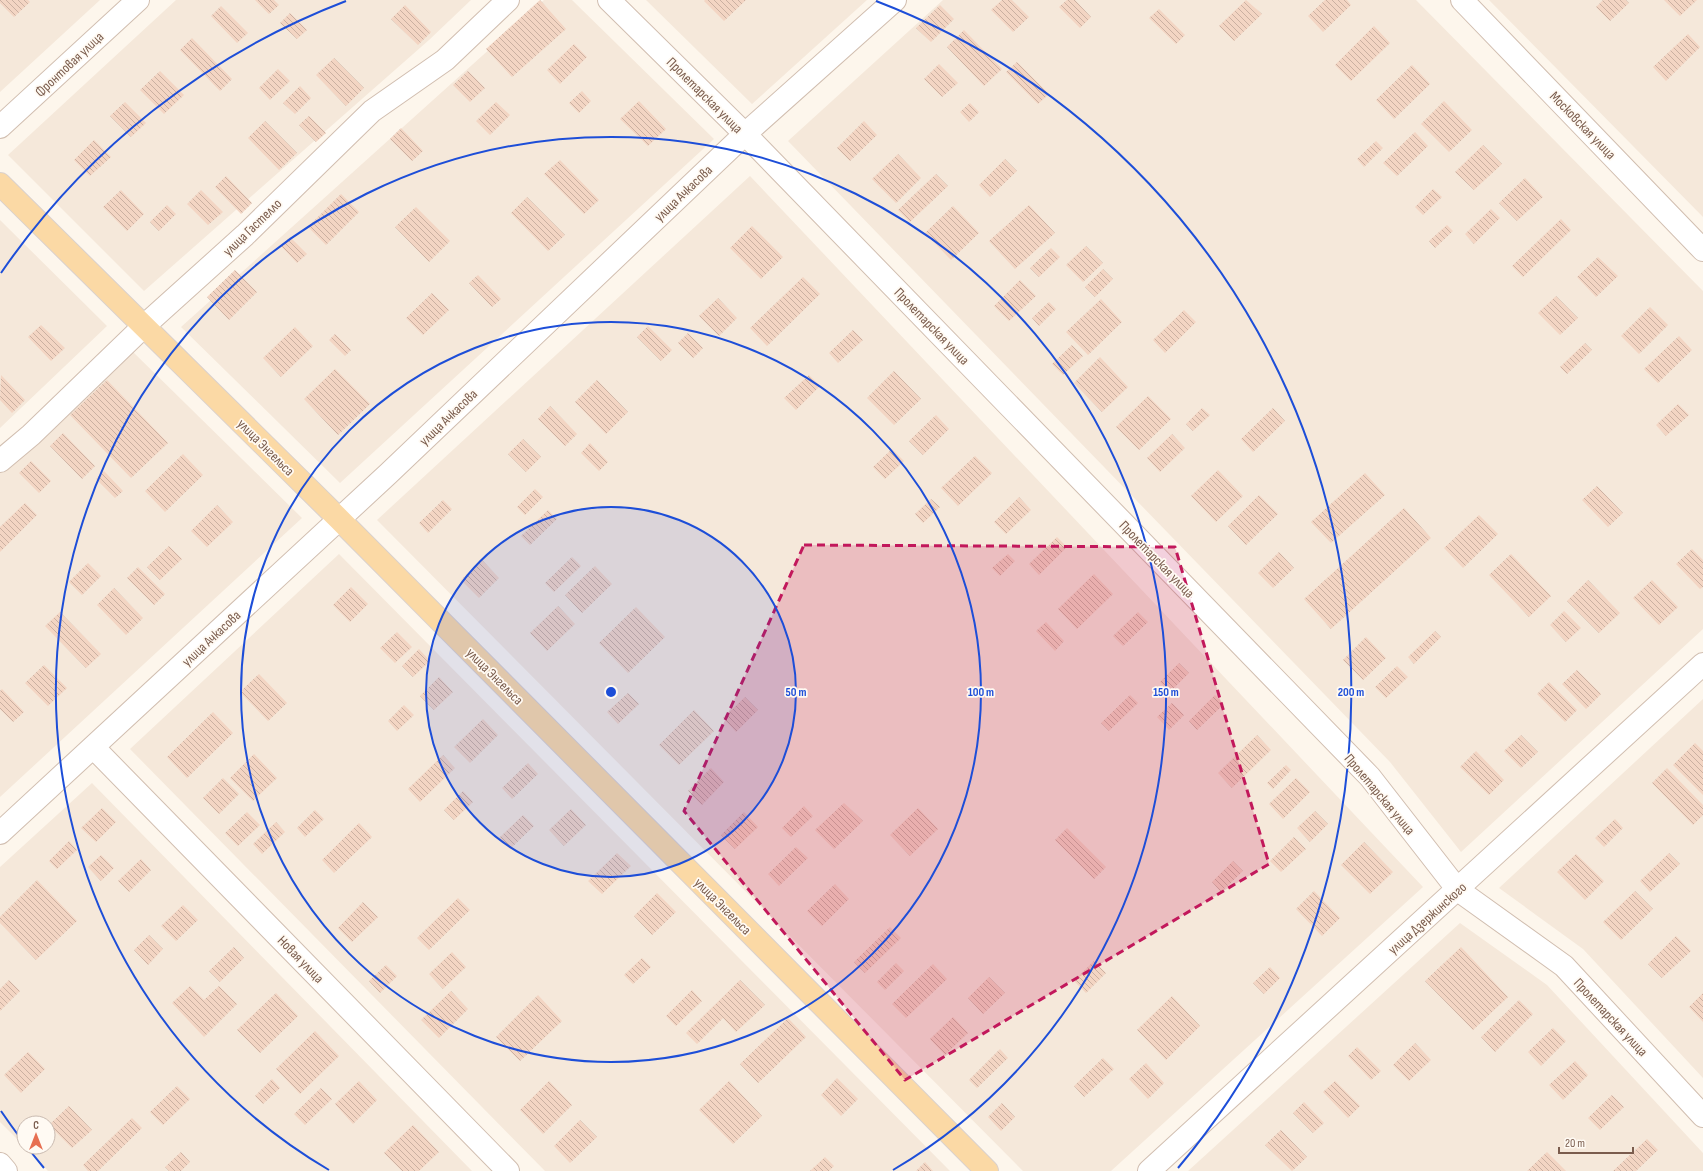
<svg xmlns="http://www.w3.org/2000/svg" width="1703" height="1171" font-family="'Sofia Sans Condensed',sans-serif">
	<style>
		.residential { fill: #f5e8da }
		.building { fill: url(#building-back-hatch) }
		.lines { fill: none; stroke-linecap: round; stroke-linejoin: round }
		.minor-casing { stroke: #d1beb0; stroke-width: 24 }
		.major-casing { stroke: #dad1cd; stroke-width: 24 }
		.minor { stroke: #fff; stroke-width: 22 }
		.major { stroke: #fbd9a5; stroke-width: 22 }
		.marked { fill: #c2185b; fill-opacity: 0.2; stroke: #c2185b; stroke-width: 3; stroke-dasharray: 8 5; stroke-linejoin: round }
		.ring { fill: none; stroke: #1d4ed8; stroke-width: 2 }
		.labels { text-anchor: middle; stroke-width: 3.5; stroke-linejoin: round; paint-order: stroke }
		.street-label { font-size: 14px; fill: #7a5c4d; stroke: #fffaf3 }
		.centre { fill: #1d4ed8; stroke: #fffaf3; stroke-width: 2 }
		.ring-label { font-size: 12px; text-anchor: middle; font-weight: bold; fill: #1d4ed8; stroke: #fffaf3; stroke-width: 3.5; stroke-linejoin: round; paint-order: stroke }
	</style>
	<defs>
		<pattern id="building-back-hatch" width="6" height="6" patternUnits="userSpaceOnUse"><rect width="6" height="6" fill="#f3d5c3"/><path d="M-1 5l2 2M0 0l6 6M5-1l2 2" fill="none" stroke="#cab0a1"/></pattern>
	</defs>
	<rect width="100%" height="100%" fill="#fdf6ec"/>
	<path class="residential" d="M0,0H100L0,92Z
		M176,0H471L429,40L144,291L8,155Z
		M544,0H572L714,139L340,483L181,327Z
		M646,0H867L752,104Z
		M943,0H1416L1703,291V629L1461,852L1390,762L788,141Z
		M1489,0H1703V217Z
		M750,176L1423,887L1111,1171H1023L377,520Z
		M0,220L107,326L0,428Z
		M131,350L302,518L0,797V472Z
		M339,554L950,1171H545L130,749Z
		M1703,699V1078L1583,949L1499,888Z
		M92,783L472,1171H48L25,1147H48V1123H24V1146L0,1122V867Z
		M1460,923L1547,985L1703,1153V1171H1188Z"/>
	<path class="building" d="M0,0H28L30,2L14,17L0,3Z
		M255,0H274L279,5L269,14Z
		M540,0L566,29L512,77L486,49Z
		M705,0H746L724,21L704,1Z
		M1002,0H1012L1029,17L1013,32L991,10Z
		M1067,0H1075L1091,17L1080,28L1059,7Z
		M1246,0L1262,14L1234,41L1219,26Z
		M1325,0H1347L1351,5L1323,32L1308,16Z
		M1603,0H1626L1629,3L1610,21L1596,7Z
		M1664,0H1697L1680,16Z
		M405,5L431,32L418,45L391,19Z
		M940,5L954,19L931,42L916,28Z
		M221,6L248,33L237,43L211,16Z
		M1159,9L1185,35L1176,44L1149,18Z
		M290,13L307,30L297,39L280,23Z
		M1374,26L1390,43L1351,81L1335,65Z
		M964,30L1002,69L984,86L947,47Z
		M1688,34L1700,47L1666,81L1653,67Z
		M192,38L232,79L220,91L180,50Z
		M574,44L587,57L560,84L547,70Z
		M334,58L364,88L346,106L316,75Z
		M1017,62L1049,94L1038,104L1006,72Z
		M939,64L958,83L942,97L924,79Z
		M1412,65L1430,84L1394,119L1376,100Z
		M278,69L290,81L270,100L259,88Z
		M160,71L184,95L164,114L140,90Z
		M468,71L485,88L470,102L453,85Z
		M300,86L311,98L295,114L283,103Z
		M582,91L591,101L579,113L569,103Z
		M639,101L666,129L648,146L620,119Z
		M1444,101L1472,130L1449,152L1421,124Z
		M125,102L146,123L131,137L110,116Z
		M496,102L510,115L490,135L476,121Z
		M970,103L979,112L969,122L960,112Z
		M309,116L326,133L316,142L299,125Z
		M265,121L297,153L279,170L248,138Z
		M864,121L877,135L850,161L837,148Z
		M401,128L423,151L412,161L390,139Z
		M1415,132L1428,146L1397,176L1383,163Z
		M94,140L111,157L90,176L74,160Z
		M1376,141L1383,148L1364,167L1357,159Z
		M1483,145L1502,164L1474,190L1455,172Z
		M898,154L921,178L896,203L872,179Z
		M1005,159L1017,171L990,197L979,185Z
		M560,160L599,200L584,214L544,174Z
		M936,174L948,186L910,222L898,210Z
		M226,176L252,203L241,214L215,187Z
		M1525,178L1543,197L1517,221L1499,203Z
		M1433,189L1442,197L1423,215L1415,207Z
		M121,190L144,214L127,231L103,207Z
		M201,190L223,212L208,225L187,204Z
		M341,194L359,212L326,245L308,227Z
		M527,197L565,235L548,251L511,213Z
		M167,205L176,214L159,231L150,222Z
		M1029,205L1055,233L1015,269L989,241Z
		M953,206L979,233L951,260L925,233Z
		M416,207L450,241L429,262L395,227Z
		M1491,209L1500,218L1474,244L1465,234Z
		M1561,219L1571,230L1523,277L1512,266Z
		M1447,225L1453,231L1435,248L1429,241Z
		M752,226L783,257L761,279L730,248Z
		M290,237L307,254L297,263L281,246Z
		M1086,246L1103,263L1083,282L1066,265Z
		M1051,248L1060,257L1039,277L1030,268Z
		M1598,257L1618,276L1596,297L1577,277Z
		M1103,269L1113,279L1095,297L1085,287Z
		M235,270L257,292L229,320L207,297Z
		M478,275L501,299L492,307L469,283Z
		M803,277L820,294L767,346L750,328Z
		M1020,280L1036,296L1009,321L994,306Z
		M432,293L449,310L423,335L406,318Z
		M1556,296L1578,318L1560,335L1538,313Z
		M718,298L737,318L719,336L699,316Z
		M1101,299L1122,322L1088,355L1066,332Z
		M1049,302L1056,309L1039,326L1032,318Z
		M1650,307L1668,325L1639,354L1621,336Z
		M1184,310L1196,322L1165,353L1153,340Z
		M41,325L65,348L51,361L28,337Z
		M648,326L672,350L661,361L637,337Z
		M295,327L313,346L281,377L263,358Z
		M853,330L863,340L838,363L829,353Z
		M688,333L703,348L693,358L678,343Z
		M335,334L351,350L345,356L329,340Z
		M1679,336L1692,350L1658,383L1644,369Z
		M1585,343L1592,350L1567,374L1560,367Z
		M1072,345L1083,356L1063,375L1052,364Z
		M1100,357L1128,387L1102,412L1074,383Z
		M335,369L370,404L338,435L304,399Z
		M894,371L921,399L894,425L867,398Z
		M1,375L25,400L12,413L0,400Z
		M809,375L820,386L796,410L784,398Z
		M107,380L168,443L131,478L70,415Z
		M597,380L628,412L606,434L575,402Z
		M1148,396L1171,419L1139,450L1116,427Z
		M1678,404L1689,415L1666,436L1656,425Z
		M550,406L577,434L565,446L538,419Z
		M1202,408L1210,415L1193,431L1186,424Z
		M1273,408L1285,421L1253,452L1241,439Z
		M936,415L949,429L923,455L909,441Z
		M63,433L95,466L82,479L50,446Z
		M1172,434L1185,448L1160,472L1147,458Z
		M523,439L541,457L526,472L508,454Z
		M590,443L608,462L599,471L581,453Z
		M892,449L904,461L885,479L873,467Z
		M183,454L203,475L165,512L145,491Z
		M975,456L992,473L958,506L941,488Z
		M31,461L51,481L39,493L19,473Z
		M1218,470L1243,496L1216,522L1191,496Z
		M104,471L123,491L115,498L96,479Z
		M1365,473L1385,495L1331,543L1311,522Z
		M1597,486L1623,513L1608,527L1582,500Z
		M535,489L543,497L525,515L517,507Z
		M1259,495L1278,514L1246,545L1228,526Z
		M1019,497L1031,510L1006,534L994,522Z
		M931,499L940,507L923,523L915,514Z
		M443,500L452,509L428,533L419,523Z
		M25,503L37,515L0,552V527Z
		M217,505L233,522L207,547L191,531Z
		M1404,508L1431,538L1331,629L1304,599Z
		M548,510L557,519L530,545L521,536Z
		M1479,515L1498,534L1463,568L1444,548Z
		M1057,537L1067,547L1039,575L1029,564Z
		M169,546L182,559L160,580L147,567Z
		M1692,549L1703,560V587L1700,589L1676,564Z
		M1279,552L1294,568L1273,588L1258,573Z
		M1008,554L1015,561L1000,576L992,568Z
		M1511,554L1551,596L1529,617L1489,575Z
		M572,557L581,566L554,592L545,583Z
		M482,560L499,578L479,598L461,580Z
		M88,563L101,576L82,595L69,582Z
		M595,566L612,584L582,613L565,595Z
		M138,567L165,594L154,605L127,578Z
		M1094,574L1113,594L1077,629L1058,609Z
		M1588,580L1620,613L1599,633L1567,601Z
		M1652,580L1678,607L1659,625L1633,598Z
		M351,587L368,604L350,622L333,605Z
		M114,588L143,618L126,635L97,605Z
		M558,606L575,624L547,651L530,633Z
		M636,607L665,637L628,673L599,643Z
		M1564,611L1581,628L1566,642L1550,625Z
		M60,612L101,654L86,668L45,626Z
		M1138,612L1148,622L1123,646L1113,636Z
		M1046,622L1064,641L1055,651L1036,631Z
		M1435,631L1441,637L1414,664L1408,657Z
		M397,632L412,647L395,663L380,648Z
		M1366,637L1386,658L1363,680L1343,660Z
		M419,649L430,661L413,677L402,666Z
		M1179,663L1189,673L1170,692L1160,682Z
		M44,665L67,688L48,706L25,683Z
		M1397,666L1408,677L1386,698L1375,687Z
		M1577,670L1601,694L1586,709L1562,684Z
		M259,674L287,703L268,721L240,692Z
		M439,677L453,692L434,710L420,696Z
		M1549,682L1577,710L1565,722L1537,694Z
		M2,689L24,712L13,722L0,709V691Z
		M628,693L639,704L618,724L607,712Z
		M1130,695L1138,703L1109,731L1101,723Z
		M1215,695L1224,704L1197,730L1189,721Z
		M745,697L758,710L736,732L723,718Z
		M1172,703L1184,715L1169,730L1157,717Z
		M404,705L414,715L397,731L388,721Z
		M694,710L714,731L679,765L659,745Z
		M213,712L233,733L187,778L167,757Z
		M483,719L498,735L470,763L454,747Z
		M1257,735L1271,750L1232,788L1218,773Z
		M1521,735L1538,752L1521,768L1504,751Z
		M1695,743L1703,751V795L1673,765Z
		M1476,751L1504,780L1489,795L1460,767Z
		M254,754L277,778L253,801L230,778Z
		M443,755L455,768L420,802L408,789Z
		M528,763L538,774L512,799L502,788Z
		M1286,765L1291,770L1273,789L1267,783Z
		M711,768L724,782L702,805L688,791Z
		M1667,768L1703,805V815L1693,825L1652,783Z
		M223,778L239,794L219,814L203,798Z
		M1296,778L1310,792L1283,819L1269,804Z
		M463,791L473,802L454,820L444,810Z
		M844,803L863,821L834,849L815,830Z
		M804,806L813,816L791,837L782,828Z
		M102,808L116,822L96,842L81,828Z
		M918,808L938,829L910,856L890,835Z
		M571,809L586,825L564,846L549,830Z
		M315,810L324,819L305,837L297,828Z
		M1315,811L1328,824L1310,842L1297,828Z
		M247,812L260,825L238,846L225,833Z
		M744,812L758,827L735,849L721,835Z
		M523,815L534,826L510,849L499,838Z
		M1615,819L1623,828L1604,847L1595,838Z
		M276,822L285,832L262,854L253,844Z
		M359,823L372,837L334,873L322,860Z
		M1067,828L1106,867L1094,879L1055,840Z
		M1294,837L1306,849L1281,872L1270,861Z
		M69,841L77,850L57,869L49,861Z
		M1364,842L1393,872L1370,894L1341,865Z
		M796,847L808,858L779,886L768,874Z
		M617,853L631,866L602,894L588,881Z
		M1669,853L1680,864L1650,892L1640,881Z
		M1576,854L1604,881L1585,900L1557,872Z
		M101,855L114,868L101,881L88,867Z
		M141,859L151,870L129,892L118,881Z
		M1233,861L1243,871L1221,892L1212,882Z
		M37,880L77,921L36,960L0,923V917Z
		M835,884L849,899L822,926L807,911Z
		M1314,891L1340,918L1322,936L1296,909Z
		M1635,891L1653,909L1621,940L1603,922Z
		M657,893L676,912L652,935L634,916Z
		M458,898L470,910L429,950L417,938Z
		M363,902L378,917L352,942L338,928Z
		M183,905L198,920L176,941L161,926Z
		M890,927L901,938L865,973L854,962Z
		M149,935L163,949L148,965L134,950Z
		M1676,936L1691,951L1662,978L1648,964Z
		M234,947L244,958L220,982L209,971Z
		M1461,947L1508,997L1473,1030L1425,981Z
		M452,952L466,967L443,989L429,974Z
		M642,958L651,967L633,984L624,975Z
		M1094,961L1106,973L1086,993L1074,981Z
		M896,963L904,971L885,990L877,982Z
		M933,964L947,979L906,1018L892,1004Z
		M386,965L397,976L380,993L369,981Z
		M1270,967L1280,978L1264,994L1253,983Z
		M989,977L1005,993L983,1014L968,998Z
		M9,980L20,991L0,1011V989Z
		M740,980L765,1005L736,1032L723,1018L697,1044L686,1033Z
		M190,986L204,1000L219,986L237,1004L204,1037L172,1003Z
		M692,990L702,1001L676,1026L666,1016Z
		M451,991L468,1009L439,1038L421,1020Z
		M276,993L298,1016L260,1053L237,1030Z
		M1703,993V1022L1689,1007Z
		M538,995L562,1021L520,1061L496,1037Z
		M1172,996L1200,1026L1166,1060L1137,1030Z
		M1519,1000L1533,1014L1495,1052L1481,1037Z
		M953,1017L968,1033L945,1055L930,1039Z
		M788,1018L806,1037L758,1083L740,1064Z
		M1553,1028L1566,1041L1541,1066L1528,1052Z
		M315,1031L339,1056L300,1094L276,1069Z
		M1415,1043L1431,1060L1409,1081L1393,1065Z
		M1357,1047L1381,1071L1371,1080L1348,1056Z
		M1000,1049L1008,1058L977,1088L969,1080Z
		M28,1052L45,1069L21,1093L4,1075Z
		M1103,1058L1114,1069L1084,1097L1074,1086Z
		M1575,1061L1588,1075L1563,1100L1549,1085Z
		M1146,1063L1164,1083L1148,1099L1129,1079Z
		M837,1078L858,1099L841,1116L821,1095Z
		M272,1079L280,1088L263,1104L255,1096Z
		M359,1081L377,1100L353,1124L335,1104Z
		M549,1081L572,1105L543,1134L520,1110Z
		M729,1081L762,1116L733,1144L699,1110Z
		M1335,1081L1360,1106L1348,1118L1323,1092Z
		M177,1086L190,1099L163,1125L150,1112Z
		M321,1088L332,1099L305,1125L294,1114Z
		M1612,1095L1624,1107L1600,1130L1588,1118Z
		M1304,1102L1324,1123L1313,1133L1293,1113Z
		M1002,1103L1015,1117L1001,1131L988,1117Z
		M69,1106L92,1130L72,1148L49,1125Z
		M132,1118L142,1128L98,1171H88L83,1165Z
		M580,1120L597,1137L570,1163L554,1146Z
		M413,1125L439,1152L419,1171H402L384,1153Z
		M1281,1130L1307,1157L1292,1171L1265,1145Z
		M1647,1139L1658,1150L1636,1171H1613Z
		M181,1152L190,1162L181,1171H169L165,1167Z
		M1547,1152L1566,1171H1527Z
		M825,1157L834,1166L829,1171H810Z
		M925,1162L933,1171H916Z"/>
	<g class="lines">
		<g class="minor-casing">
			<path id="minor" d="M609,0L745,134L1370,777L1458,890L1564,966L1703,1116
				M1462,0L1703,250
				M0,127L138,0
				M0,461L31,435L144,326L245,235L372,111L445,60L508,0
				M94,748L508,1171
				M0,833L388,474L745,134L895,0
				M0,1164L6,1171
				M1149,1171L1703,664"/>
		</g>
		<g class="major-casing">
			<path id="major" d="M0,184L339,519L987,1171"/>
		</g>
		<use href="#minor" class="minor"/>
		<use href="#major" class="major"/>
	</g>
	<path class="marked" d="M804,545L1175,547L1269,864L905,1080L684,811Z"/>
	<circle cx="611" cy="692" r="185" fill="#1d4ed8" fill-opacity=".12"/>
	<g class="ring">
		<circle cx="611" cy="692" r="185"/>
		<circle cx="611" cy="692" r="370"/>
		<path d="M329 1170A555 555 0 1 1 893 1170"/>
		<path d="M44 1168A740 740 0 0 1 1 1111M1 273A740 740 0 0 1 346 1M876 1A740 740 0 0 1 1178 1168"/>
	</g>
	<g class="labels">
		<g class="street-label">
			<text transform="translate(69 64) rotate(-43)" y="5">Фронтовая улица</text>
			<text transform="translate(705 95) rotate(45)" y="5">Пролетарская улица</text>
			<text transform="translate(1583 125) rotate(46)" y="5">Московская улица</text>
			<text transform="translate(683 193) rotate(-44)" y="5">улица Ачкасова</text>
			<text transform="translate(252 227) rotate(-44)" y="5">улица Гастелло</text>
			<text transform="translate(932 326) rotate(46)" y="5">Пролетарская улица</text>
			<text transform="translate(448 417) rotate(-44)" y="5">улица Ачкасова</text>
			<text transform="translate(266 447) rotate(45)" y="5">улица Энгельса</text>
			<text transform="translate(1157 559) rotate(46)" y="5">Пролетарская улица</text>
			<text transform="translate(211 638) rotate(-43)" y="5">улица Ачкасова</text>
			<text transform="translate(495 676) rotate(45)" y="5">улица Энгельса</text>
			<text transform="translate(1380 794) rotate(50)" y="5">Пролетарская улица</text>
			<text transform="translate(723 906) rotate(45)" y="5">улица Энгельса</text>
			<text transform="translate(1427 918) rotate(-42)" y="5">улица Дзержинского</text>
			<text transform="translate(301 959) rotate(46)" y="5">Новая улица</text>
			<text transform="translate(1611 1017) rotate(47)" y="5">Пролетарская улица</text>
		</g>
	</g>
	<circle cx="611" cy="692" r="6" class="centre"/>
	<g class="ring-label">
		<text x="796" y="696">50 m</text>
		<text x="981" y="696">100 m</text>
		<text x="1166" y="696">150 m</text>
		<text x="1351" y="696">200 m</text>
	</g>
	<g transform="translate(36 1135)"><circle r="19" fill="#fffaf3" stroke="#cabbb1"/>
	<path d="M0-3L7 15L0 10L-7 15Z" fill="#e76f51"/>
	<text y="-6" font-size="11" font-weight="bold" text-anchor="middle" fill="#7a5c4d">С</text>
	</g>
	<path d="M1559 1147v6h74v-6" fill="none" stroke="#7a5c4d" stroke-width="2"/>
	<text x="1565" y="1147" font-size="12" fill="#7a5c4d" stroke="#fffaf3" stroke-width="3" paint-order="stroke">20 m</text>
</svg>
